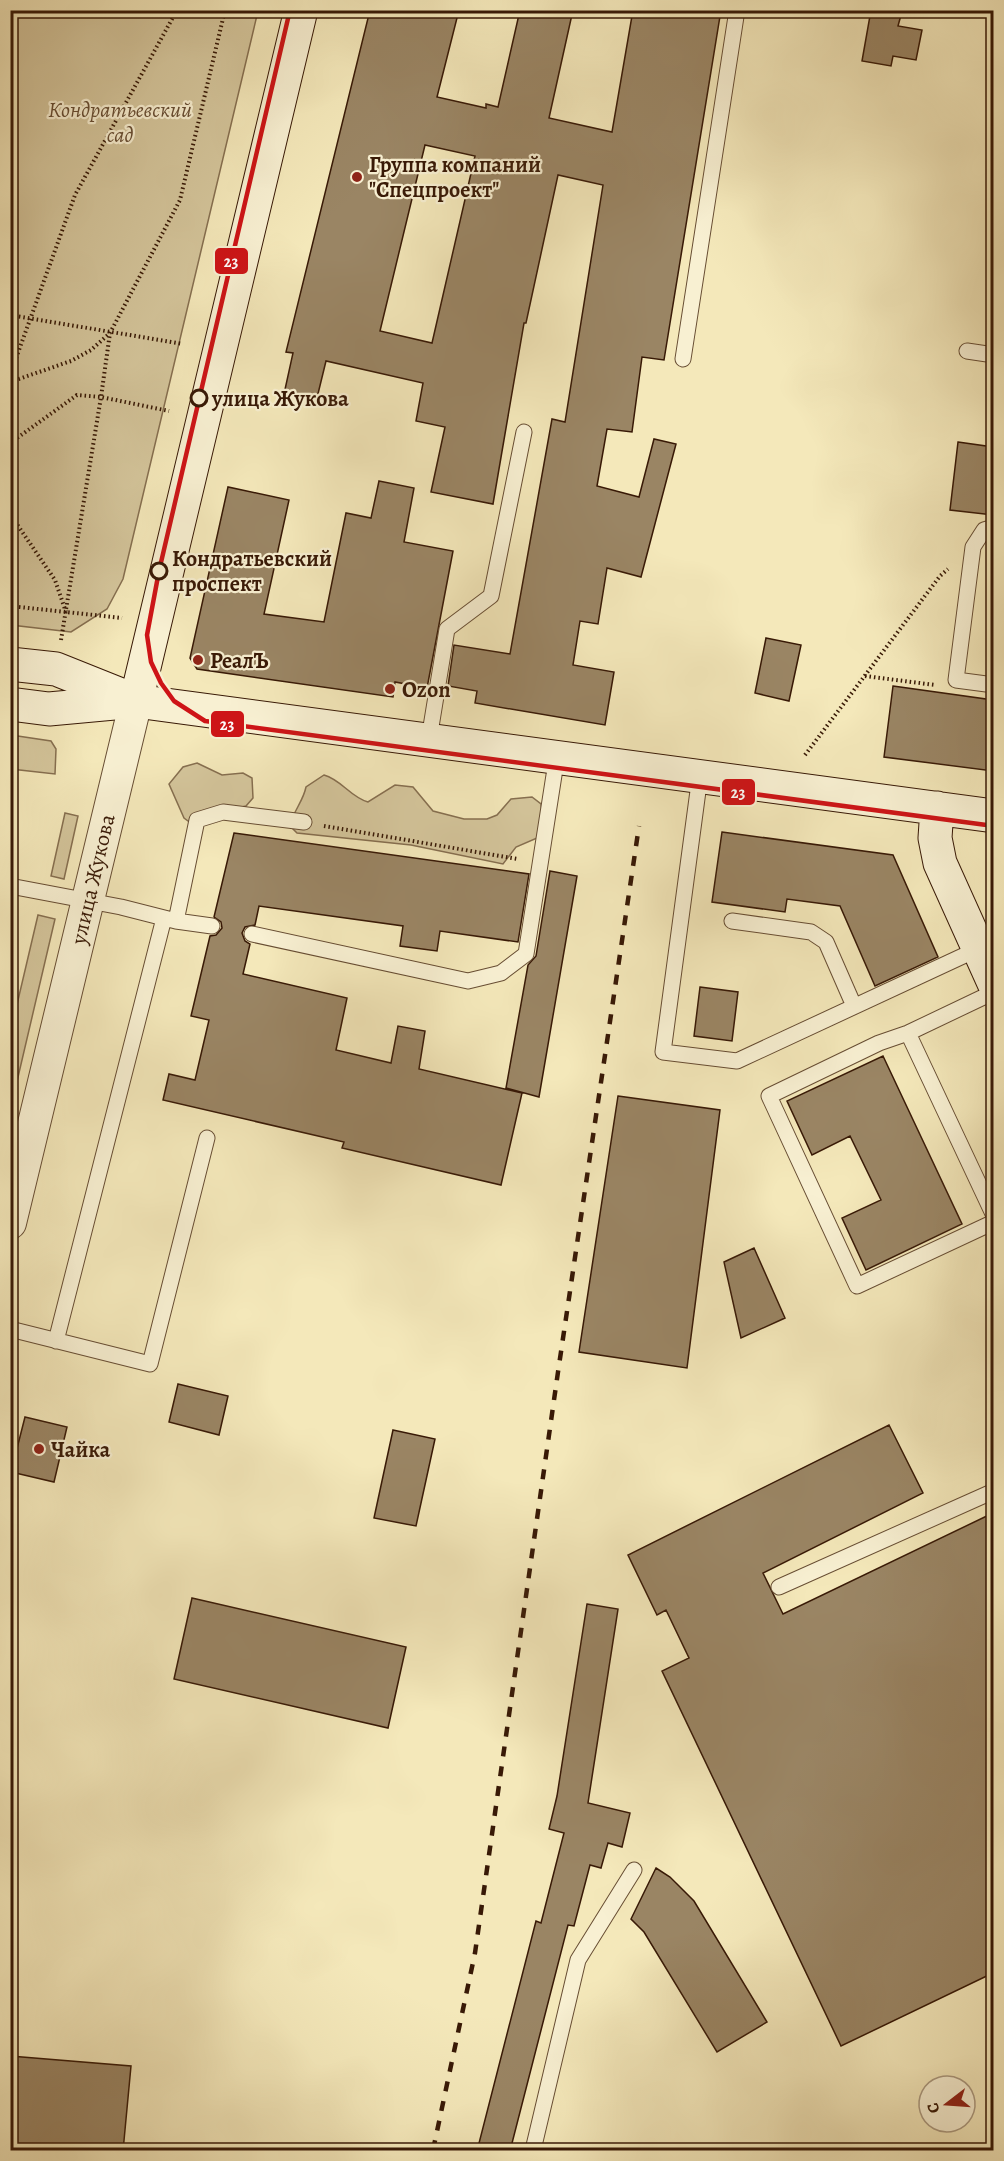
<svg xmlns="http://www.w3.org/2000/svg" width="1004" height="2161" font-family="Alegreya,serif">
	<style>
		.green { fill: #d4c59b; stroke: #866f50; stroke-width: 1.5 }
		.building { fill: #9a8564; stroke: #381906; stroke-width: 1.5; fill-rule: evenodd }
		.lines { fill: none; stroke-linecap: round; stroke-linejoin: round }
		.lane-casing { stroke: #674d33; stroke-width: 17 }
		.street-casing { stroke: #674d33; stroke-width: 34 }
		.secondary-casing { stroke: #381906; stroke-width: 35 }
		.path { stroke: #381906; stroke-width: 4; stroke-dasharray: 1.5 3; stroke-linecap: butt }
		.lane { stroke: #f8f0d2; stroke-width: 15 }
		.street { stroke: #f8f0d2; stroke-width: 32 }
		.secondary { stroke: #f8f0d2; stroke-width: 33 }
		.rail { stroke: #381906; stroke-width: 4.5; stroke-dasharray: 10 10; stroke-linecap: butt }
		.tram-1-casing { stroke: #f8f0d2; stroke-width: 9 }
		.tram-1 { stroke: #ce1417; stroke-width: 4.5 }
		.poi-dot { fill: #8f2418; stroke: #f8f0d2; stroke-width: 2 }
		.stop-dot { fill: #f8f0d2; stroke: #381906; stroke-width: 3 }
		.labels { text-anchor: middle; stroke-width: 4.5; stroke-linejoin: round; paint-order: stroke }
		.park-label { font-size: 22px; font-style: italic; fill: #674d33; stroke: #f8f0d2 }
		.poi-label { font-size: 22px; font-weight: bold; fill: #381906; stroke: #f8f0d2; text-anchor: start }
		.stop-label { font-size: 22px; font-weight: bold; fill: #381906; stroke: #f8f0d2; text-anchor: start }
		.street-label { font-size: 22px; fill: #381906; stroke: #f8f0d2 }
		.line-badge { stroke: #f8f0d2; stroke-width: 2 }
		.badge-label { font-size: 16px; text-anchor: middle; font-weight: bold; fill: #fff }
	</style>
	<rect width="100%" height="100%" fill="#f4e8ba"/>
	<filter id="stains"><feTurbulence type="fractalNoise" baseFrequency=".00333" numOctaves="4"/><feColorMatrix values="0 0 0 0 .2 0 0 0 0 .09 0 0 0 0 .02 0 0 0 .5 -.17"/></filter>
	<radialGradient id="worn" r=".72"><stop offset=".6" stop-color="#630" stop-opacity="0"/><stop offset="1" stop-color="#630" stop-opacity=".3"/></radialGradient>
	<path class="green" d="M11,10L258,11L123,579L107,609L71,632L11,625Z
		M11,735L51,741L56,749L55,774L11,769Z
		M197,763L222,775L243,773L252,778L253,798L246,806L217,813L192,824L184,818L169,784L183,767Z
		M324,775C342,780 350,797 368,802L395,785L413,787L433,811L464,819H487L497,815L511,799L532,797L541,804L544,835L516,847L503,864L411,845L297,833L290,826C293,811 303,802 306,787Z
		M65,813L78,816L64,879L51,876Z
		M38,915L55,919L11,1107V1030Z"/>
	<path class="building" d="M370,10H459L437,97L486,108V104L498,107L520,10H573L549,118L612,132L633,10H721L664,360L642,357L632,432L607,429L597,486L639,497L654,439L676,444L641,577L607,568L598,624L580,621L573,665L614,672L605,725L475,703L477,691L448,686L454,645L510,654L552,419L565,422L603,185L558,175L526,323H524L493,504L431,492L445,427L416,421L423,383L326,361L316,402L284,394L293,353L286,352ZM425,145L475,156L432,343L380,331Z
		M871,10L901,15L898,26L922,30L916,60L893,56L891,66L862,61Z
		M958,442L993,447V515L950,510Z
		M379,481L414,488L404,542L453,551L427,688L395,682L393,697L197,669L190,658L228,487L289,500L264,614L324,622L346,513L371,518Z
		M766,638L801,645L789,701L755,693Z
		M893,686L993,700V771L884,757Z
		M722,832L893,855L938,957L875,986L840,906L787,899L785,912L712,902Z
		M234,833L529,874L518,942L440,931L437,951L400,946L403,926L259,906L255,925L245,927L242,933L245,941L250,944L243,974L347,998L336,1050L391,1063L398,1026L425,1031L419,1069L522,1093L501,1185L342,1148L344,1142L163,1100L169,1074L195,1080L209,1020L191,1016L210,936L216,935L222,928L221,922L214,917Z
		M550,871L577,876L539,1097L506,1088L528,965L536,956Z
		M700,987L738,992L732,1041L694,1036Z
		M883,1056L962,1224L866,1270L842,1218L881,1200L850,1136L812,1155L787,1101Z
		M618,1096L720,1110L687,1368L579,1352Z
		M754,1248L785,1318L741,1338L724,1262Z
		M178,1384L228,1396L219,1435L169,1422Z
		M25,1417L67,1427L54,1482L11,1472Z
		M889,1425L923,1493L763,1573L783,1614L993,1513V1973L841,2046L662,1671L689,1658L666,1610L657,1615L628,1555Z
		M393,1430L435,1439L416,1526L374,1518Z
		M192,1598L406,1647L388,1728L174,1679Z
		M587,1604L618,1609L588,1803L630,1813L622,1847L608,1843L601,1868L590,1865L574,1926L568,1925L510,2151H477L536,1921L541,1923L564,1833L549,1829L557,1796Z
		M656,1868L670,1877L694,1901L767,2022L717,2052L644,1932L631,1919Z
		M10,2056L131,2066L123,2151H10Z"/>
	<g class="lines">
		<g class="lane-casing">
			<path id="lane" d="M967,351L994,355
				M683,359L737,10
				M994,527L984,530L973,547L956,680L994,685
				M429,739L447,629L491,596L524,432
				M700,776L663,1052L737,1061L978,949
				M10,886L121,907L176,921L212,926
				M176,921L197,820L223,812L304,822
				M732,921L811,932L826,942L854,1006
				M252,934L468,981L501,973L526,954L557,756
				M994,992L908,1033L879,1043L769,1096L857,1286L994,1222
				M908,1033L994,1216
				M10,1329L150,1364L207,1138
				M56,1341L164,918
				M779,1587L994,1491
				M533,2150L578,1960L634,1870"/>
		</g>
		<g class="street-casing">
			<path id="street" d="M10,1223L136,701"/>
		</g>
		<g class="secondary-casing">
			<path id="secondary" d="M10,664L56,669L131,699
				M136,701L301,10
				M10,704L49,709L136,701L994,816
				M937,808L935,838L940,863L994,983"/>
		</g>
		<path class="path" d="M10,315L183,344
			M10,375L75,195L177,10
			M10,382L71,361L91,350L110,333
			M10,443L77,395L101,397L169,411
			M10,514L55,580L66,612
			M10,606L122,618
			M61,640L101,397L110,333L180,200L225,10
			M865,676L935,685
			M805,755L940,576L948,569
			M324,826L518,859"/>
		<use href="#lane" class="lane"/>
		<use href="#street" class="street"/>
		<use href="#secondary" class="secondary"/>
		<path class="rail" d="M433,2150L475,1953L558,1372L639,826"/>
		<g class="tram-1-casing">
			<path id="tram-1" d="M290,10L159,571L147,635L151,662L161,683L174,701L205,721L994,826"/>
		</g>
		<use href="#tram-1" class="tram-1"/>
	</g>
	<g class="poi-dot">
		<circle cx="357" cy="177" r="6"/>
		<circle cx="198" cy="660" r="6"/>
		<circle cx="390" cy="689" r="6"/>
		<circle cx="39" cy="1449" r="6"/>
	</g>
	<g class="stop-dot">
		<circle cx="199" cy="398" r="8"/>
		<circle cx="159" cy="571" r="8"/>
	</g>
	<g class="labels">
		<g class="park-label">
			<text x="120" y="117">Кондратьевский<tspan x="120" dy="25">сад</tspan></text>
		</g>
		<g class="poi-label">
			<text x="369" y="172">Группа компаний<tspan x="369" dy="25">"Спецпроект"</tspan></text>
			<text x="210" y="668">РеалЪ</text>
			<text x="402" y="697">Ozon</text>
			<text x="51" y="1457">Чайка</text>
		</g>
		<g class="stop-label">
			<text x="212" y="406">улица Жукова</text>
			<text x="172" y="566">Кондратьевский<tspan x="172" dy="25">проспект</tspan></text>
		</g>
		<g class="street-label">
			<text transform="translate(92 879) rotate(-77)" y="8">улица Жукова</text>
		</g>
	</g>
	<g class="line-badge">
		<rect x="214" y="247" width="35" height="28" rx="6" fill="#ce1417"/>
		<rect x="210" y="710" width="35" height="28" rx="6" fill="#ce1417"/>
		<rect x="721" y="778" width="35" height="28" rx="6" fill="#ce1417"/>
	</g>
	<g class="badge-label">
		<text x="231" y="267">23</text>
		<text x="227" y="730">23</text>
		<text x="738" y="798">23</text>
	</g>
	<rect width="1004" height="2161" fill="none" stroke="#f4e8ba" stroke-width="36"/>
	<rect x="12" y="12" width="980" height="2137" fill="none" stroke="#381906" stroke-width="3"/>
	<rect x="18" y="18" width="968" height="2125" fill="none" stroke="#381906" stroke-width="1.5"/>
	<g transform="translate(947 2104) rotate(253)"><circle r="28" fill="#f8f0d2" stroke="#ab9a80" stroke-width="1.5"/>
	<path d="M0-4.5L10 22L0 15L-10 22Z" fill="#8f2418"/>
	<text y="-9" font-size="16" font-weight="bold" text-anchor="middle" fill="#381906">С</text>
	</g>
	<rect width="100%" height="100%" filter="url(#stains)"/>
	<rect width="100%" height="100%" fill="url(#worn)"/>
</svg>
